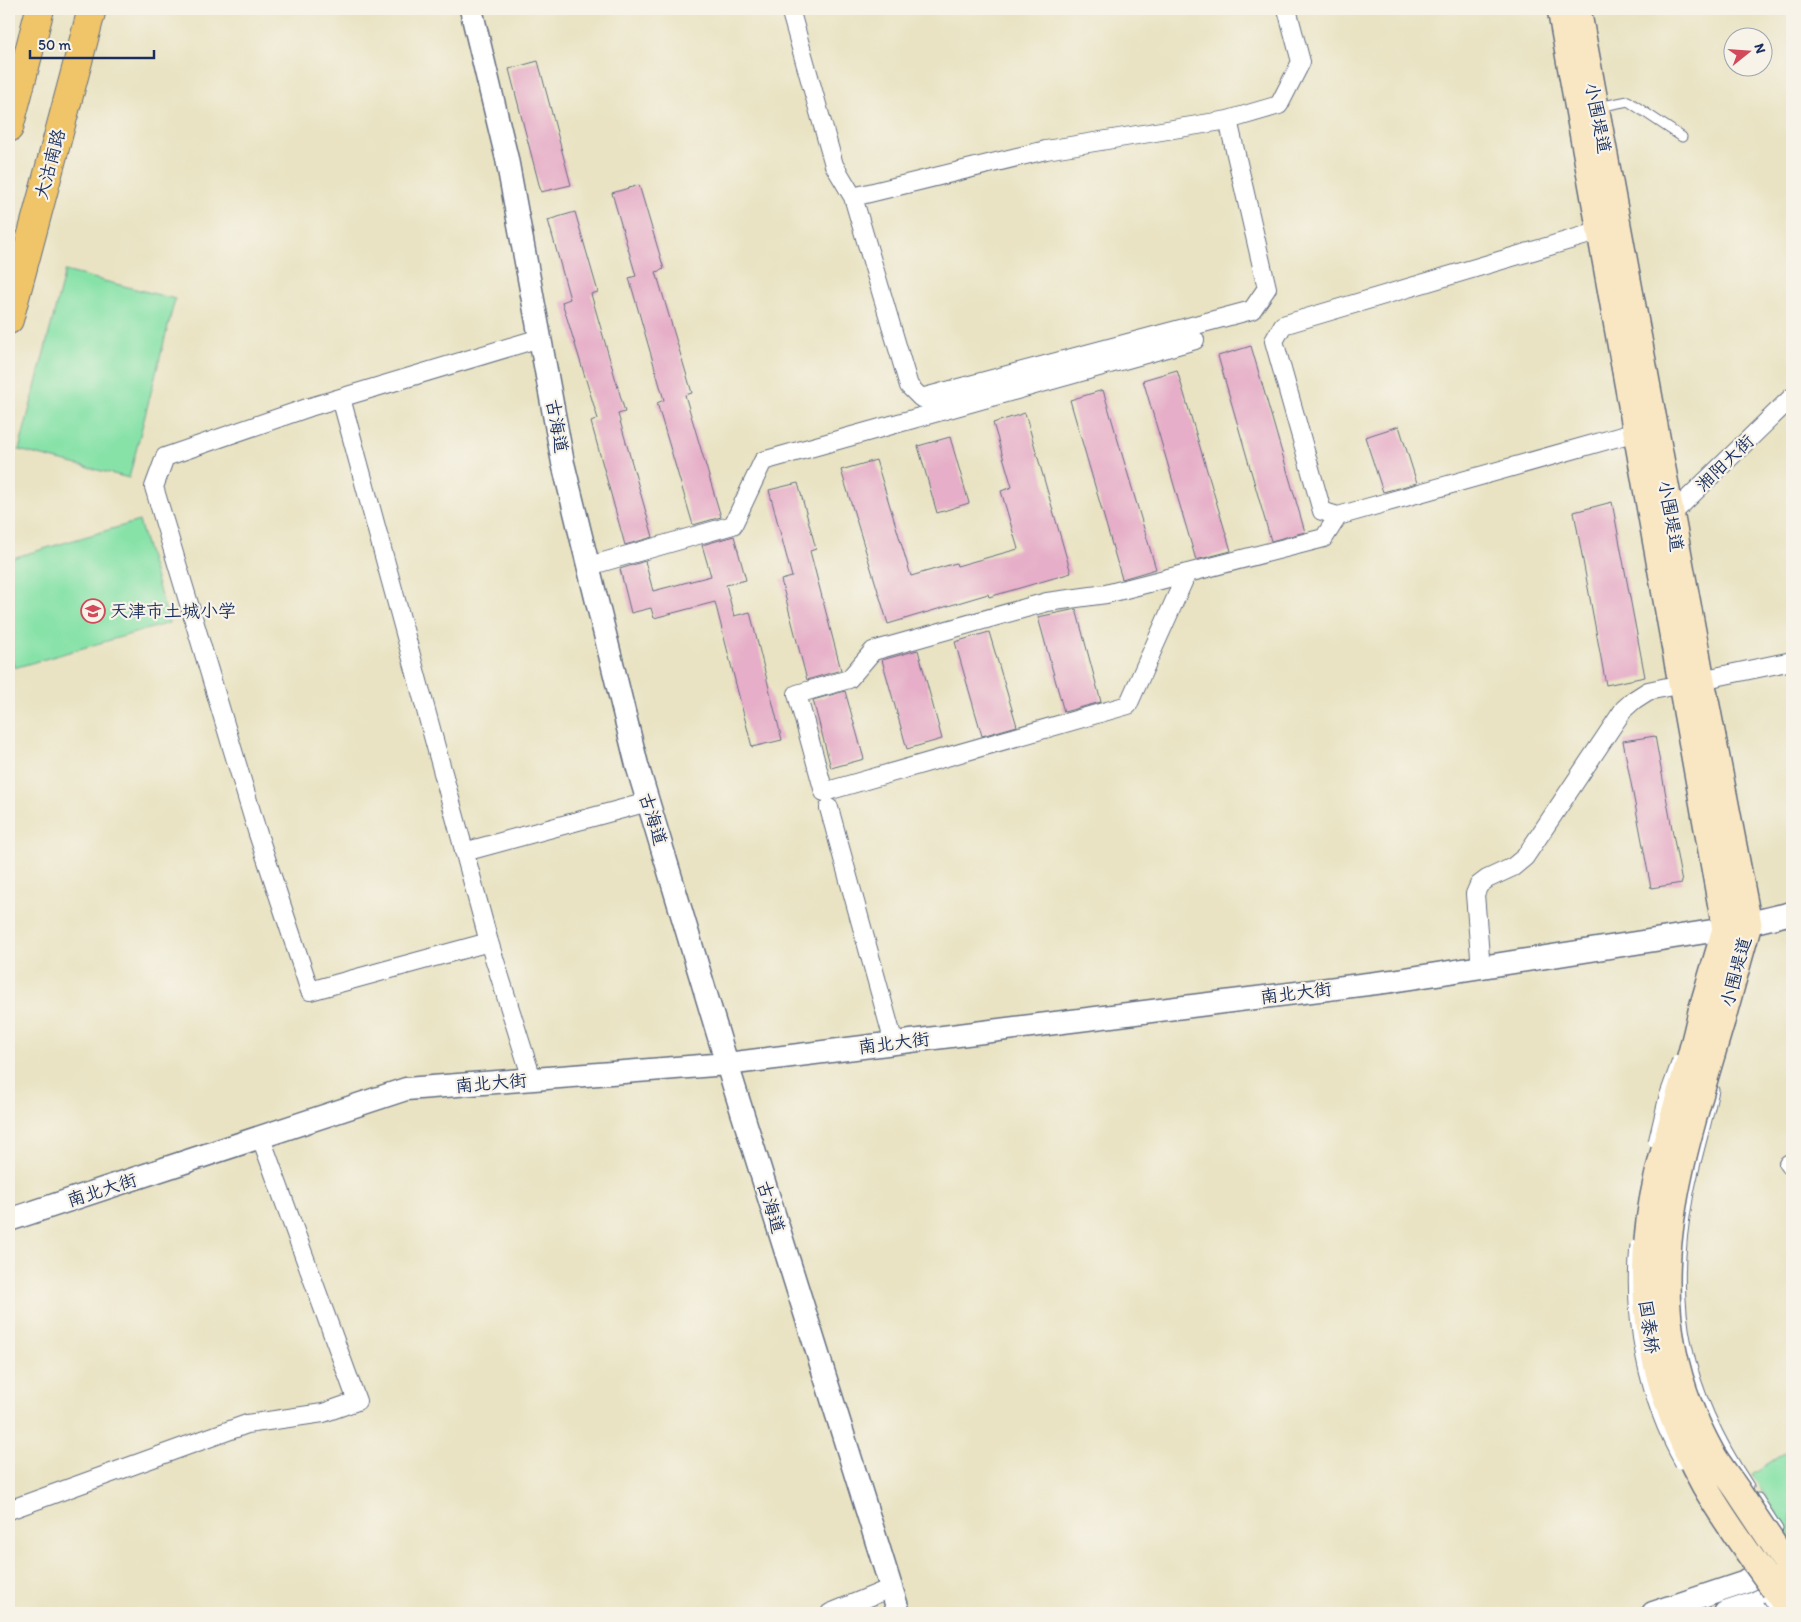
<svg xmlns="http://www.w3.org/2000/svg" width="1801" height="1622" font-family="Itim,'LXGW WenKai TC',sans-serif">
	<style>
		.green { fill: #87e2a8; stroke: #518883 }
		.building { fill: #e6aec8 }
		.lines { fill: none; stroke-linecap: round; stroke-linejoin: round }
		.service-casing { stroke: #636e81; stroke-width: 11 }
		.minor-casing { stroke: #636e81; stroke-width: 20 }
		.tertiary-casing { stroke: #636e81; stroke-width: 25 }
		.secondary-casing { stroke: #636e81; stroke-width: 28 }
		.primary-casing { stroke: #636e81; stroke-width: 30 }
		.service { stroke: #fff; stroke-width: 9 }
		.minor { stroke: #fff; stroke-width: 18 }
		.tertiary { stroke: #fff; stroke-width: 22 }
		.secondary { stroke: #f9e7c3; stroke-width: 25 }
		.primary { stroke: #f0c469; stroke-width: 28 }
		.service-bridge-casing { stroke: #636e81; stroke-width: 11; stroke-linecap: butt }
		.secondary-bridge-casing { stroke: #636e81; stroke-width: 28; stroke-linecap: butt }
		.service-bridge { stroke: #fff; stroke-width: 9 }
		.secondary-bridge { stroke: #f9e7c3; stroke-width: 25 }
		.labels { text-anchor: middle; stroke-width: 4.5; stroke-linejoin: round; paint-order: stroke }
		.street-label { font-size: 18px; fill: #1b2f5e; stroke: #f7f3e8 }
		.poi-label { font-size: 18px; fill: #1b2f5e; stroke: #f7f3e8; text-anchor: start }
	</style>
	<rect width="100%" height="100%" fill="#f7f3e8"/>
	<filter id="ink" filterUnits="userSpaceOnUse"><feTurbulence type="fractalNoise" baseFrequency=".02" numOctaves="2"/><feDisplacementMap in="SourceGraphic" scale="10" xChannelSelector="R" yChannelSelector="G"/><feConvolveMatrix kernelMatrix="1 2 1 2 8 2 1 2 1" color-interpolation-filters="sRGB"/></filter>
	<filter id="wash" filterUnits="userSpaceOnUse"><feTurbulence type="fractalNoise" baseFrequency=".0096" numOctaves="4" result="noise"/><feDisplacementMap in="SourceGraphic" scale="20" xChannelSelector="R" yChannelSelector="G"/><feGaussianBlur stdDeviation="1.12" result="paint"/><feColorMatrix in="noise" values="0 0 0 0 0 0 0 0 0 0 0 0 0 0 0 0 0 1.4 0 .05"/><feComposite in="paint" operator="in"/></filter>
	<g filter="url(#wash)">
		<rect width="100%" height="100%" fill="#e9e3c3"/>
		<path class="green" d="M65,271L175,299L129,478L19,450Z
			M139,521L169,623L14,668L9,649V559Z
			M1792,1448V1539L1752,1474Z"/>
		<g id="blocks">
			<path class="building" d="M538,61L571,185L541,192L509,69Z
				M639,185L664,269L656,272L692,393L685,395L721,517L693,525L657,403L664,400L629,278L636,276L612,193Z
				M575,212L598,292L591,294L625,412L618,414L653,537L625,545L591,422L598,419L562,302L570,299L548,220Z
				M1251,346L1305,532L1271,541L1218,356Z
				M1177,370L1231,551L1196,560L1143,380Z
				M1103,390L1156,569L1122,579L1070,400Z
				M1025,413L1071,573L989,597L988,594L888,624L841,470L876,460L911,576L956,563L957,566L1018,549L1001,491L1012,487L993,423Z
				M1399,426L1417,483L1383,492L1365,437Z
				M950,437L969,503L937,513L918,446Z
				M798,483L816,549L810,551L841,670L807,680L781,580L792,577L769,490Z
				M1612,502L1645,677L1606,685L1574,512Z
				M734,536L746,580L726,585L734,616L750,612L782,740L752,747L715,602L654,618L651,608L631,613L620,569L645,561L653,591L711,576L702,545Z
				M1076,609L1101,702L1064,712L1038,617Z
				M989,632L1017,726L982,736L955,642Z
				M918,650L942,739L907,749L882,660Z
				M845,691L864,759L831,768L813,700Z
				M1655,736L1682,883L1651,888L1623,741Z"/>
		</g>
	</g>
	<g filter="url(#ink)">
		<use href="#blocks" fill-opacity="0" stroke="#636e81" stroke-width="1"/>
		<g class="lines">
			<g class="service-casing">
				<path id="service" d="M1598,107L1628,101L1682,137
					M1714,1090C1707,1124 1696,1158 1689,1193C1667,1306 1686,1391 1749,1486
					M1758,1498L1778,1529"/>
			</g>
			<g class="minor-casing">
				<path id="minor" d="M790,9L834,165L853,197L909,386L921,398L1252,310L1267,288L1228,120L1279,105L1301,62L1287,9
					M853,197L1046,150L1228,120
					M1600,231L1283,325L1274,341L1322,511L1338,516L1636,432
					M341,398L489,942L532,1079
					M1663,517L1671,515L1792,397
					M589,566L733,525L763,461L1195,340
					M1187,573L1128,705L824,792L797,694L849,679L873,651L1047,602L1106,594L1324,538L1338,516
					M829,808L894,1043
					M464,852L648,802
					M489,942L310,991L257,831L154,487L165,457L310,407L540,338
					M1481,969L1475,894L1479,885L1487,879L1513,867L1525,857L1624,709L1634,700L1648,691L1792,661
					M1788,1164L1792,1162
					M9,1510L247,1424L323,1413L357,1401L261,1138
					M830,1613L891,1588"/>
			</g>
			<g class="tertiary-casing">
				<path id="tertiary" d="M471,9L507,159L563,463L637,765L727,1064L899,1613
					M9,1220L406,1089L727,1064L1392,981L1725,929L1792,913
					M1653,1613L1743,1583L1780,1566
					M1725,1613L1755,1603L1792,1585"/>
			</g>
			<g class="secondary-casing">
				<path id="secondary" d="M1560,9L1725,929L1701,1011
					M1578,9L1702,680L1749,924L1722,1021"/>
			</g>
			<g class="primary-casing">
				<path id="primary" d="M9,128L40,9
					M9,320L92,9"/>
			</g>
			<use href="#service" class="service"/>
			<use href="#minor" class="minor"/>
			<use href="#tertiary" class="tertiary"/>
			<use href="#secondary" class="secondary"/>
			<use href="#primary" class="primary"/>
			<g class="service-bridge-casing">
				<path id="service-bridge" d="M1653,1142L1664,1096L1677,1060
					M1635,1245C1628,1319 1643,1399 1680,1464
					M1767,1599L1776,1613"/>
			</g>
			<g class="secondary-bridge-casing">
				<path id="secondary-bridge" d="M1701,1011C1688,1075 1664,1137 1652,1201C1634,1304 1654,1394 1704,1485C1729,1529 1762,1571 1791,1613
					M1722,1021C1678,1172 1629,1304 1712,1453C1720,1467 1731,1480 1740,1494C1757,1520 1775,1546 1792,1572"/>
			</g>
			<use href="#service-bridge" class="service-bridge"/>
			<use href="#secondary-bridge" class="secondary-bridge"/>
		</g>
	</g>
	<defs>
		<g id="school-ring" transform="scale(1.25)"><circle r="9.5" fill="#f7f3e8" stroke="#d1495b" stroke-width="1.5"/><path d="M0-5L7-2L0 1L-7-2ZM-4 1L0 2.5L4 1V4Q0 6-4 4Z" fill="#d1495b"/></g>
	</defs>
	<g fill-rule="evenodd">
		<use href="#school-ring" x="93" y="611"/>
	</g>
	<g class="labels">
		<g class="street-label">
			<text transform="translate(1598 118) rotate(79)" y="6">小围堤道</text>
			<text transform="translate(50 164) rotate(-75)" y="6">大沽南路</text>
			<text transform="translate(557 426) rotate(80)" y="6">古海道</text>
			<text transform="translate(1725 463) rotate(-44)" y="6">湘阳大街</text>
			<text transform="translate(1671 516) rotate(80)" y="6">小围堤道</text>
			<text transform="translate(653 819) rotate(73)" y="6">古海道</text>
			<text transform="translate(1736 972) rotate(-75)" y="6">小围堤道</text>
			<text transform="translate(1296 993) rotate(-7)" y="6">南北大街</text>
			<text transform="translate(894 1043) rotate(-7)" y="6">南北大街</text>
			<text transform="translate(491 1083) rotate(-5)" y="6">南北大街</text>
			<text transform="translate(102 1190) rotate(-18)" y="6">南北大街</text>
			<text transform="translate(771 1207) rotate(73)" y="6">古海道</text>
			<text transform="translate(1649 1327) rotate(82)" y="6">国泰桥</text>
		</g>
		<g class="poi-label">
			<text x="110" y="617">天津市土城小学</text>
		</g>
	</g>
	<rect width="1801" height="1622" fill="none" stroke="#f7f3e8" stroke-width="30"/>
	<g transform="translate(1748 52) rotate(73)"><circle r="24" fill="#f7f3e8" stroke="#9fa5b1"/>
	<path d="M0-4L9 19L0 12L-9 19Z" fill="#d1495b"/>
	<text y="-8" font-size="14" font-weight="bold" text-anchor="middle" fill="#1b2f5e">N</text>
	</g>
	<path d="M30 50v8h124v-8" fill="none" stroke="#1b2f5e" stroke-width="2.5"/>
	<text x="38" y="50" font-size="15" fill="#1b2f5e" stroke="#f7f3e8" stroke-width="4" paint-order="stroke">50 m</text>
</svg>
